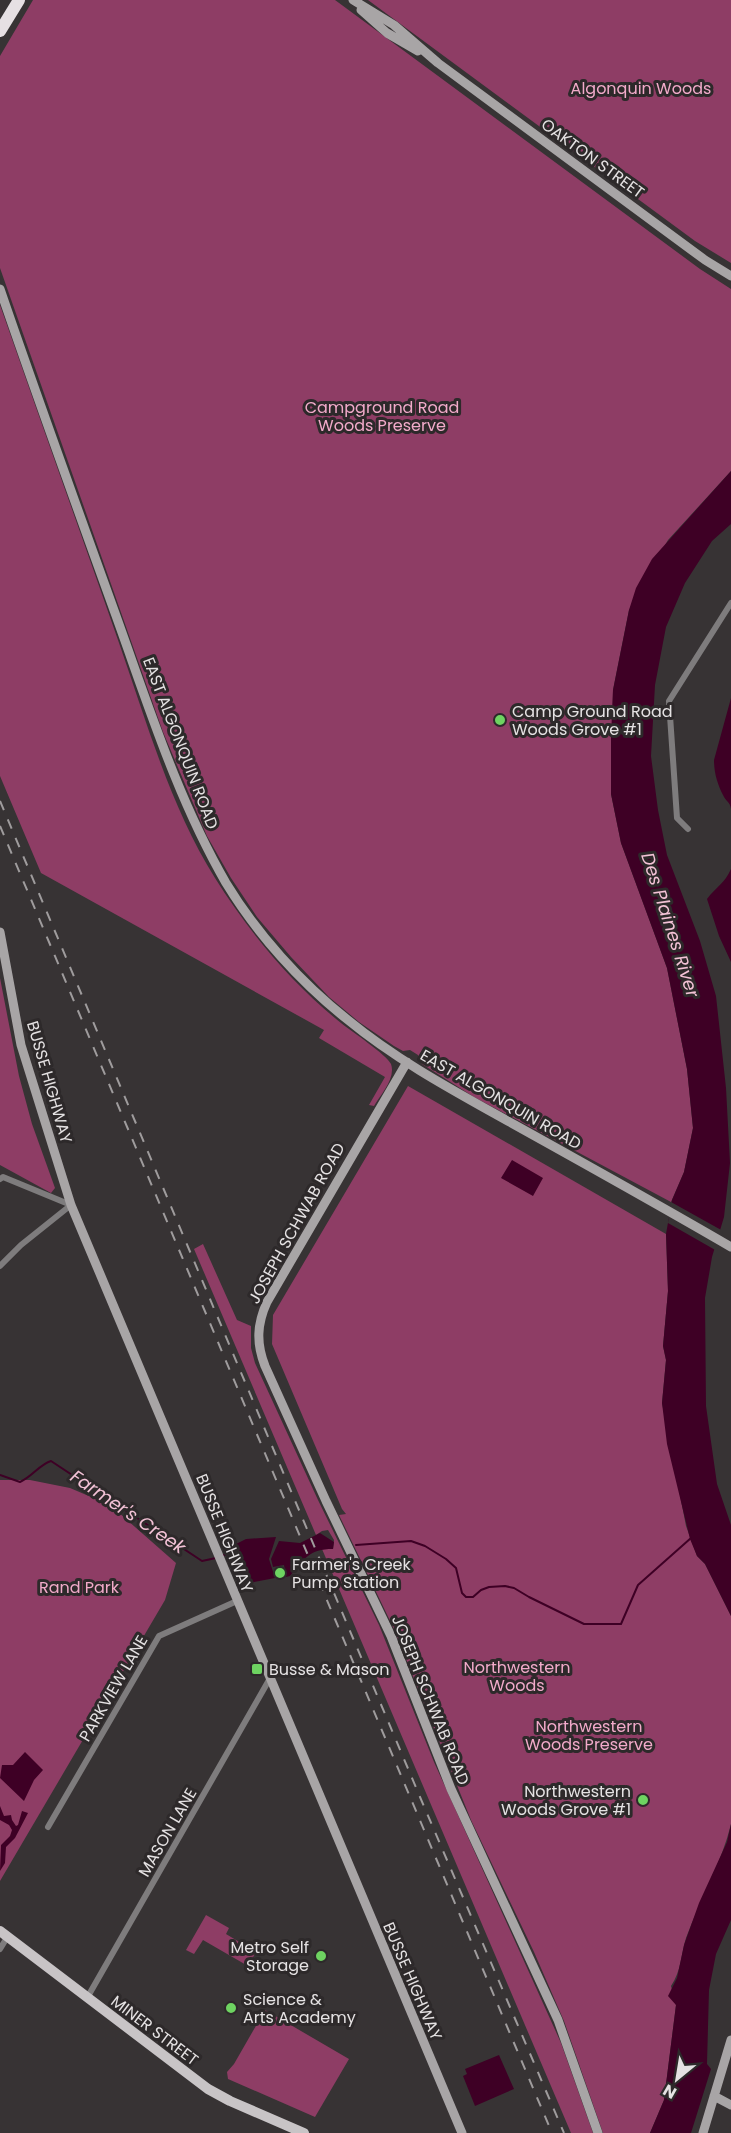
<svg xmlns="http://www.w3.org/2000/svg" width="731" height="2133" font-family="Poppins,sans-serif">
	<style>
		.green { fill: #8e3d65 }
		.water { fill: #3e0025 }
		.pier { fill: #373334 }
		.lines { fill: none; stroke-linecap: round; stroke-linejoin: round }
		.stream { stroke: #3e0025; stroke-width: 2 }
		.street { stroke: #7e7c7d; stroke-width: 6 }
		.secondary { stroke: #a8a5a6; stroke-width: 9 }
		.primary { stroke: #c8c4c6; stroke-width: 10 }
		.highway { stroke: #e6e0e3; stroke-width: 12 }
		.rail { stroke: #9f9c9d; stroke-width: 2; stroke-dasharray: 10 10; stroke-linecap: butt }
		.poi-dot { fill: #6ed361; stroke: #2d292a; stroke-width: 2 }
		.labels { text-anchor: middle; stroke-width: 6; stroke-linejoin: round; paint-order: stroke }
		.park-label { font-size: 16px; fill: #f2aaca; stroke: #2d292a }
		.street-label { font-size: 16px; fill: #e5e2e3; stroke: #2d292a }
		.poi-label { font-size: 16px; fill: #e5e2e3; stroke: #2d292a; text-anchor: start }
		.water-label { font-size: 18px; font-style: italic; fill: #f3c2d6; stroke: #2d292a }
	</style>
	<rect width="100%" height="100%" fill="#373334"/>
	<path class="green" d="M33,0H335L700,269L731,289V471L668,540L629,610L613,690L611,794L621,843L667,968L687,1069L693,1128L684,1172L671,1202L474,1097L422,1064L418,1055L410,1050L403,1051L394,1046L359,1022L329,997L291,957L257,917L231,878L207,836L163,732L0,268V56Z
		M368,0H731V263L695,241Z
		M0,305C39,417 79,528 118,640C146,720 170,806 215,878C249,932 291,983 341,1023C351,1031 387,1055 391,1064C396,1078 381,1094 374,1106L369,1105L385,1077L319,1038L324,1030L41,873L0,776Z
		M0,978L19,1076L32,1124L55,1188L51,1193L0,1165Z
		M408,1086L666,1234L668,1291L663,1346L666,1360L662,1403L686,1526L697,1556L705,1564L731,1616V1824C722,1862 700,1900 686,1938C681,1954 681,1972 671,1986L676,2005L664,2100L650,2133H603L564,2021L534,1952L471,1820L394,1629L339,1515L346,1514L342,1509L272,1344L273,1315Z
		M203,1244L237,1320L251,1326V1348L255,1363L318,1500L379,1625L434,1762L561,2043L593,2133H571L322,1549H333L334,1540L328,1530L322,1531L316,1535L194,1249Z
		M0,1480H30L70,1488L110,1505L176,1563L165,1600L0,1881Z
		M206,1915L229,1928L226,1934L256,1952L248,1966L203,1940L194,1954L186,1950Z
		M265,2010L349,2059L315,2117L228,2079L227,2072L234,2064Z"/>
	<path class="water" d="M731,471V524L712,541L685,583L666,627L655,685L651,756L658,810L667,855L700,941L716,996L726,1088L730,1163L724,1217L712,1257L705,1298L706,1406L717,1484L731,1525V1616L705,1564L697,1556L690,1539L667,1444L662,1403L666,1360L663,1346L668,1291L666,1234L672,1200L684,1172L693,1128L687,1069L667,968L621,843L611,794V737L613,690L629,610L636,588L652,559Z
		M731,698V809C730,801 726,802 723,795C718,785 714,774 714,760Z
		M731,869V962L719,936L707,899C716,887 725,883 731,869Z
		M512,1160L543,1178L533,1196L501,1178Z
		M320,1533L334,1542L333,1549C309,1549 304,1559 290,1576L286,1577L284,1565L273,1567L271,1559L279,1541L300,1543Z
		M276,1537L269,1559L275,1578L249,1583L245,1579L232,1546L246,1539Z
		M25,1752L43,1770L34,1780L24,1801L0,1778L2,1765H13Z
		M0,1806L4,1816L11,1815L12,1820L16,1826L18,1825L22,1811L28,1813L15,1838L6,1847L5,1863L0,1871L1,1845L10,1836L12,1830L9,1825L0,1820Z
		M731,1824V1920L716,1954L709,1990L707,2064L711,2069L691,2133H650L664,2100L676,2005L668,1996L677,1978L684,1945L699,1903L727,1842Z
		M499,2055L514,2089L475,2106L463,2076L467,2074L465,2069Z"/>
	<path class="pier" d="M671,1202L723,1231L717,1251L668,1223Z"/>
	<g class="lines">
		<path class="stream" d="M0,1475L20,1482C32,1477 40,1464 51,1461L202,1561L216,1558
			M356,1545L411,1541L425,1546L446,1559L456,1568L462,1593L466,1597H473L481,1590L489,1587L505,1586L514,1588L529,1597L584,1624H621L638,1585L691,1538
			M221,1556L235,1551"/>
		<path class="street" d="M688,829L677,818L669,701L731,603
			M0,1179L3,1177L71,1205
			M0,1266L21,1245L71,1205
			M48,1827L159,1636L237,1601
			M0,1949L8,1936
			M87,1998L269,1680"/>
		<path class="secondary" d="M353,0L394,25L438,63L705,260L731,276
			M361,10L387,33L418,51
			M0,289C37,397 76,505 115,613C148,704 177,798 226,883C257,934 301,983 348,1020C399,1062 458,1093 515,1125C587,1165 659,1205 731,1247
			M0,932L21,1045L71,1205L462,2133
			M407,1062L267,1302C257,1324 256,1343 265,1366L326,1501L391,1636L451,1789L558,2020L598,2133
			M714,2096L731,2105
			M703,2133L731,2040"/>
		<path class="primary" d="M0,1931L208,2089L230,2101L304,2133"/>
		<path class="highway" d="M0,31L19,0"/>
		<path class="rail" d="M0,801L420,1797L564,2133
			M0,826L552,2133"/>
	</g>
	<g class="poi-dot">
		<circle cx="500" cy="720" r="6"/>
		<circle cx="280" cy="1573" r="6"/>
		<rect x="251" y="1663" width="12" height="12" rx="3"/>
		<circle cx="643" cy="1800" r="6"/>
		<circle cx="321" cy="1956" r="6"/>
		<circle cx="231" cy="2008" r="6"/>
	</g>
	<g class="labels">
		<g class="park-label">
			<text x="641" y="94">Algonquin Woods</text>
			<text x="382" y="413">Campground Road<tspan x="382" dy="18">Woods Preserve</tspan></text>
			<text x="79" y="1593">Rand Park</text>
			<text x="517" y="1673">Northwestern<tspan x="517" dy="18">Woods</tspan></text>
			<text x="589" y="1732">Northwestern<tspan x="589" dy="18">Woods Preserve</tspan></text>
		</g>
		<g class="street-label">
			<text transform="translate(593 158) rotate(36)" y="6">OAKTON STREET</text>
			<text transform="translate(181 743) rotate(69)" y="6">EAST ALGONQUIN ROAD</text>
			<text transform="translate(50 1082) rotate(74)" y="6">BUSSE HIGHWAY</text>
			<text transform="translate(501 1099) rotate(30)" y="6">EAST ALGONQUIN ROAD</text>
			<text transform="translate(296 1223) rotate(-61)" y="6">JOSEPH SCHWAB ROAD</text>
			<text transform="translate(225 1533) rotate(68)" y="6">BUSSE HIGHWAY</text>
			<text transform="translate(113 1688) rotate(-60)" y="6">PARKVIEW LANE</text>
			<text transform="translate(431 1700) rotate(68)" y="6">JOSEPH SCHWAB ROAD</text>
			<text transform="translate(167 1832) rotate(-60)" y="6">MASON LANE</text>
			<text transform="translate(413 1981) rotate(67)" y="6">BUSSE HIGHWAY</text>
			<text transform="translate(155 2030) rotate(37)" y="6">MINER STREET</text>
		</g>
		<g class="poi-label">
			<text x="512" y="717">Camp Ground Road<tspan x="512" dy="18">Woods Grove #1</tspan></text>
			<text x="292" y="1570">Farmer's Creek<tspan x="292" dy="18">Pump Station</tspan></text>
			<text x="269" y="1675">Busse &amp; Mason</text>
			<text x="631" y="1797" text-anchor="end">Northwestern<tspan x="631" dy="18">Woods Grove #1</tspan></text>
			<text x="309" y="1953" text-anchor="end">Metro Self<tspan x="309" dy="18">Storage</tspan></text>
			<text x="243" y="2005">Science &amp;<tspan x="243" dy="18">Arts Academy</tspan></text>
		</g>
		<g class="water-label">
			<text transform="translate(670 925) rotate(72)" y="6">Des Plaines River</text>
			<text transform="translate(128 1512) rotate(34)" y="6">Farmer's Creek</text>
		</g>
	</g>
	<g transform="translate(677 2079) rotate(210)" stroke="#2d292a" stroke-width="4.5" paint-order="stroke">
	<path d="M0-4.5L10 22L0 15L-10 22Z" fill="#e5e2e3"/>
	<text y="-9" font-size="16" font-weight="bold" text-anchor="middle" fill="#e5e2e3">N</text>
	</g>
</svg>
